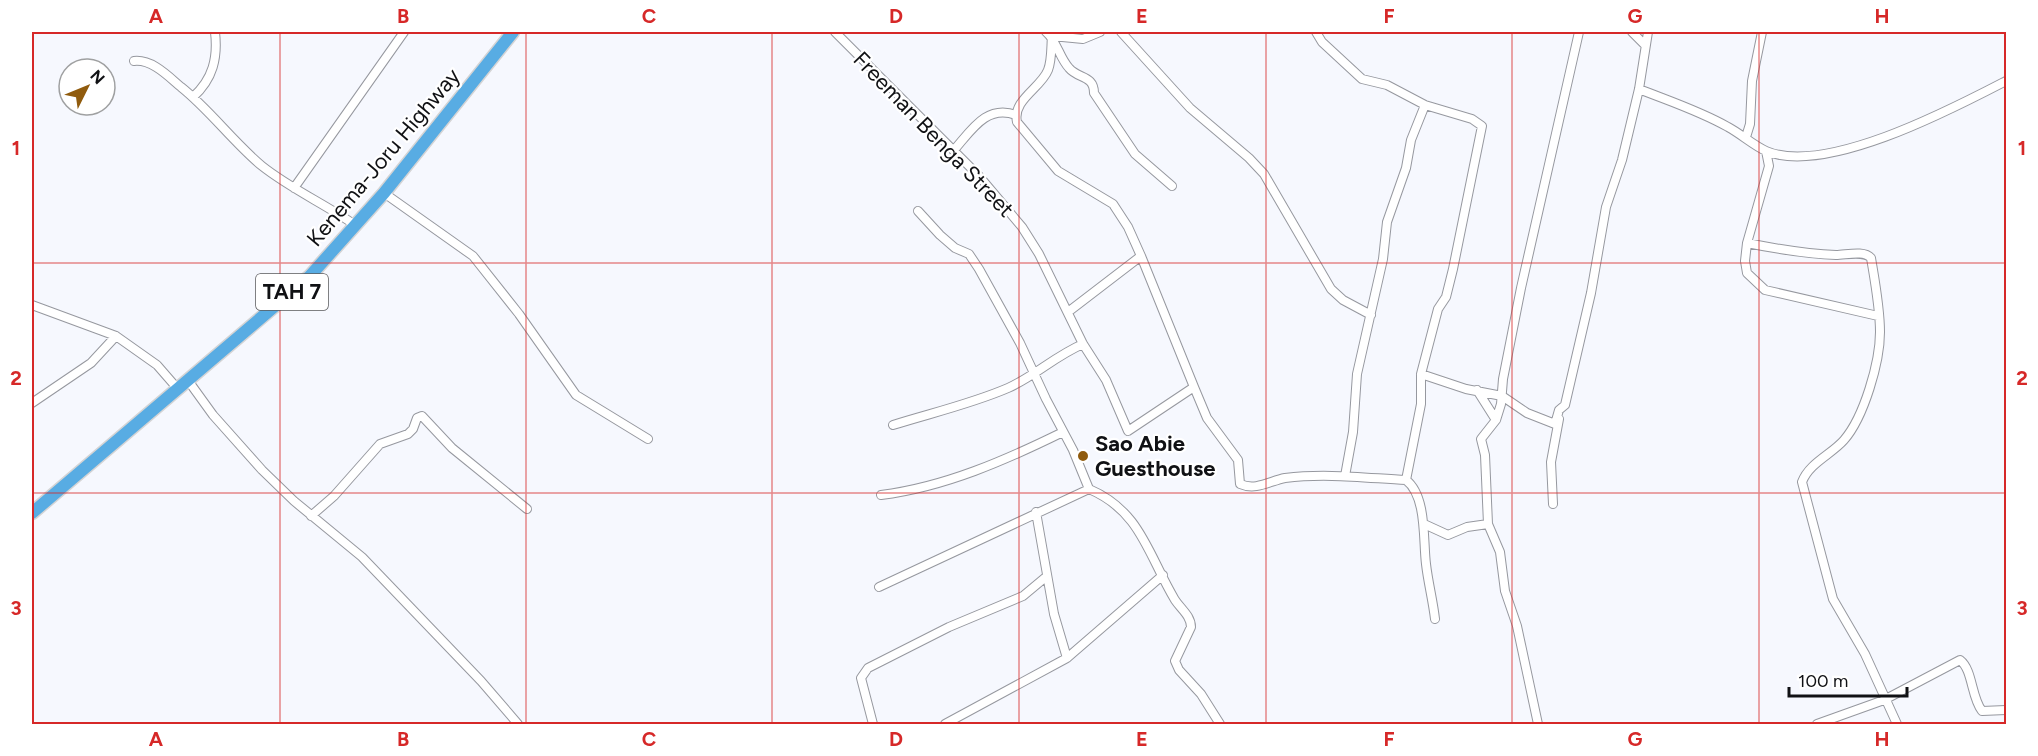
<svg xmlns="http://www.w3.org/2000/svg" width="2038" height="756" font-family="Figtree,sans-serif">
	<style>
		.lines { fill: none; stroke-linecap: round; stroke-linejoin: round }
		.minor-casing { stroke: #96989f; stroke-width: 10 }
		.trunk-casing { stroke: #d4d4d5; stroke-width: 15 }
		.minor { stroke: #fff; stroke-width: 8 }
		.trunk { stroke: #58ace3; stroke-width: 12 }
		.grid { fill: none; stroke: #d62828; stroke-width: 1.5; stroke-opacity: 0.55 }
		.poi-dot { fill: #905b0d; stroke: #fff; stroke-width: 2 }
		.labels { text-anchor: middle; stroke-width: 4.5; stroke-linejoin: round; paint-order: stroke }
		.shield { fill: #fff; stroke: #58585a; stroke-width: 1.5 }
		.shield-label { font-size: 21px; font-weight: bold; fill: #101114 }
		.street-label { font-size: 22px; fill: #101114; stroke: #fff }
		.poi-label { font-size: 22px; font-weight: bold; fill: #101114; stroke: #fff; text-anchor: start }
		.neatline { fill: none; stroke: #d62828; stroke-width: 2 }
		.grid-label { font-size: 20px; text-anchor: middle; font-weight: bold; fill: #d62828 }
	</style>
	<rect width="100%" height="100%" fill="#f6f8fe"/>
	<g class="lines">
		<g class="minor-casing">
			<path id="minor" d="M835,32L979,176L1022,227L1039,254L1083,344L1106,380L1128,431L1194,387L1141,256L1128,227L1113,204L1058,171L1017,122C1012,100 1041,88 1048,70C1052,60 1051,47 1052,36
				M1046,32C1057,41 1059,57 1069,68C1078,79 1094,75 1094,93L1135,154L1172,186
				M1121,32L1190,108L1249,158L1264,174L1331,289L1343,300L1371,315
				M1316,32L1322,42L1362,79L1387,85L1425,105L1472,119L1482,126L1453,269L1446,297L1438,309L1421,374V404L1406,480C1427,496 1423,541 1426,564C1428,582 1433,601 1435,619
				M1632,32L1645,45
				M1052,36L1083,39L1100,32
				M134,61C152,59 168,76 181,87C210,110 233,142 262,166C291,189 325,204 355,225
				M1639,89C1669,101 1700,111 1728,127C1741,134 1753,145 1766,151C1825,176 1952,109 2006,81
				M193,97C213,79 218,58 215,32
				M1746,137L1750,124L1752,81L1762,32
				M954,150C971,131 986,104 1016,115
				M1766,151L1769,166L1747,243L1745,261L1747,273L1765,290L1878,316
				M294,188L404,32
				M384,193L473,256L519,314L576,395L648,439
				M918,211L940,235L955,248L969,254L979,269L1020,343L1046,399L1073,450L1089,489C1141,511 1148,555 1175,600C1181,609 1191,616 1191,627L1175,661L1179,670L1201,694L1220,724
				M1747,243C1777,249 1805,254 1836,255C1846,255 1864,250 1871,258C1875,282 1880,308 1880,332C1880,362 1864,417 1844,440C1832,454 1809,463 1802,482L1833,599L1865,654L1897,724
				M32,305L116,336L157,365L177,388
				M1068,312L1141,256
				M1421,374L1466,389L1502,396L1527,413L1555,424L1559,410L1565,405L1591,293L1606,207L1622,160L1639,89L1648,32
				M187,379L213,415L262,470L294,501L362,557L481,681L518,724
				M1194,387L1207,418L1238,460L1240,484C1256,491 1270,481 1285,478C1326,473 1366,478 1406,480
				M1477,390L1496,420
				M32,403L91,363L116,336
				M893,425C931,413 971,404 1008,388C1035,376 1055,356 1083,344
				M1345,476L1353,432L1357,374L1383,259L1387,222L1406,168L1411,140L1425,105
				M881,495C945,487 1006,460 1063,432
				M1553,504L1551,462L1559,419
				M1036,512L1054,614L1067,658
				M311,516L334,496L380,444L408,434L413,429L417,418L422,416L452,448L527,509
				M1424,524L1448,535L1467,527L1488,524
				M879,587L1089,489
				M873,724L861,678L868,668L949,627L1023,596L1047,576
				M945,724L1067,658L1163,575
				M1538,724L1517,626L1505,591L1500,552L1488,524L1485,455L1481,439L1496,420L1501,404L1503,379L1521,288L1579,32
				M1817,724L1884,700L1960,660C1973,670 1971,697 1982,711L2006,710"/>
		</g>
		<g class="trunk-casing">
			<path id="trunk" d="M32,513L310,276L384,193L513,32"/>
		</g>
		<use href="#minor" class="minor"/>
		<use href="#trunk" class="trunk"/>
	</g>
	<path class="grid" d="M280,32V724M526,32V724M772,32V724M1019,32V724M1266,32V724M1512,32V724M1759,32V724M32,263H2006M32,493H2006"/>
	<circle class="poi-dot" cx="1083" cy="456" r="6"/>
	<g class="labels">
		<rect class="shield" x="256" y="274" width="72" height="36" rx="4.5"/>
		<g class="shield-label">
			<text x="292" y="299">TAH 7</text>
		</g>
		<g class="street-label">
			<text transform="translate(934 134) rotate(46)" y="8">Freeman Benga Street</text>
			<text transform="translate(383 157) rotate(-50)" y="8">Kenema-Joru Highway</text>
		</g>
		<g class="poi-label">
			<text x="1095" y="451">Sao Abie<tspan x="1095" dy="25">Guesthouse</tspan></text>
		</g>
	</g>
	<rect width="2038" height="756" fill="none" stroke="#ffffff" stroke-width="66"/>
	<g transform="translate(87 87) rotate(47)"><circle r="28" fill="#ffffff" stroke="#9fa0a1" stroke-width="1.5"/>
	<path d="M0-4.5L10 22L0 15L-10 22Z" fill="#905b0d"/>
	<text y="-9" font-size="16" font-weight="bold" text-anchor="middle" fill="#101114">N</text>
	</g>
	<path d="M1789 687v9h118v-9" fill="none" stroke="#101114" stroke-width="3"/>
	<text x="1798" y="687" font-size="18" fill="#101114" stroke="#ffffff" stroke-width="4.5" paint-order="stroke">100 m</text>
	<rect x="33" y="33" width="1972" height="690" class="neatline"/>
	<g class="grid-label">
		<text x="156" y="23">A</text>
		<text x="403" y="23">B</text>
		<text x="649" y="23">C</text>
		<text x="896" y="23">D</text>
		<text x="1142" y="23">E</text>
		<text x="1389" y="23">F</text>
		<text x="1635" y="23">G</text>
		<text x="1882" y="23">H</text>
		<text x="16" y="155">1</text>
		<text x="2022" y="155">1</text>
		<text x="16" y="385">2</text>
		<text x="2022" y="385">2</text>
		<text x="16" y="615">3</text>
		<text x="2022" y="615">3</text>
		<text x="156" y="746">A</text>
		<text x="403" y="746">B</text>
		<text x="649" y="746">C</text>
		<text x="896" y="746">D</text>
		<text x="1142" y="746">E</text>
		<text x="1389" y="746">F</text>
		<text x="1635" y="746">G</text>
		<text x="1882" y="746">H</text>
	</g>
</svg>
